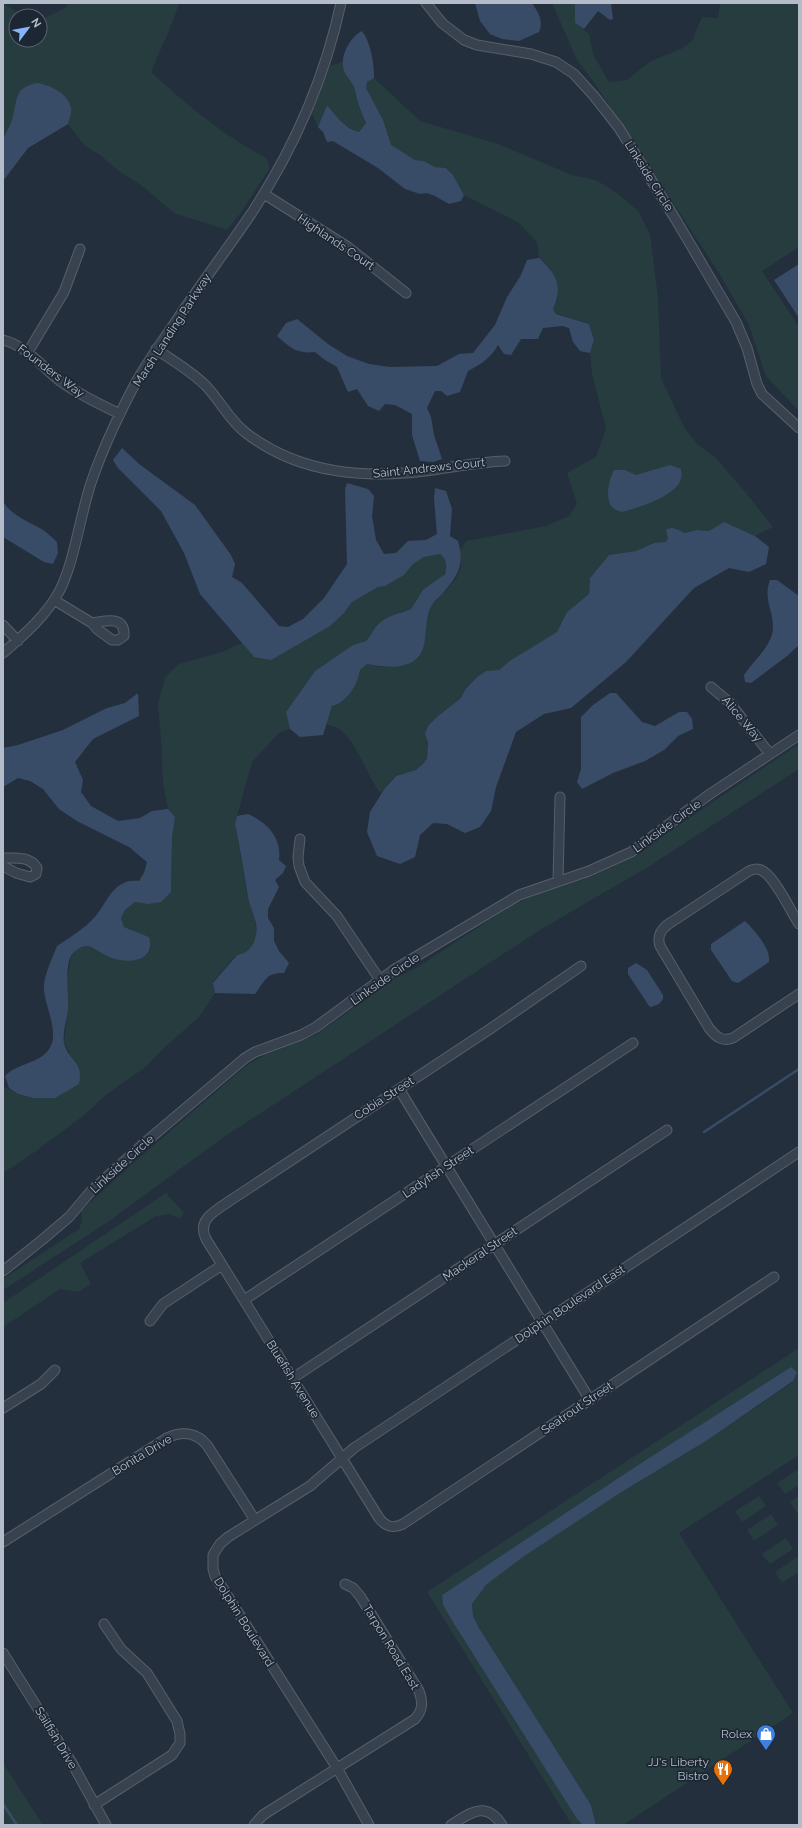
<svg xmlns="http://www.w3.org/2000/svg" width="802" height="1828" font-family="Raleway,sans-serif">
	<style>
		.green { fill: #263c3f }
		.water { fill: #394c67 }
		.lines { fill: none; stroke-linecap: round; stroke-linejoin: round }
		.stream { stroke: #394c67; stroke-width: 2.5 }
		.street-casing { stroke: #565f6c; stroke-width: 11 }
		.street { stroke: #38414e; stroke-width: 9 }
		.labels { text-anchor: middle; stroke-width: 3.5; stroke-linejoin: round; paint-order: stroke }
		.street-label { font-size: 12px; fill: #b4bcc9; stroke: #1d2633 }
		.poi-label { font-size: 12px; fill: #b4bcc9; stroke: #1d2633; text-anchor: end }
	</style>
	<rect width="100%" height="100%" fill="#242f3e"/>
	<path class="green" d="M3,3L23,16H16V40H40V20L65,8L68,3H179C172,27 160,49 151,72C186,104 224,136 266,158L270,168L240,214L227,230L174,213L141,185L120,172L100,155L84,145L68,124L28,148L3,181Z
		M552,3H575V23L589,34L593,54L609,82L627,80L651,61L681,49L692,41L702,17L718,18L720,3H799V247L762,271L799,327V411L766,376L749,325L719,273L595,84L577,60Z
		M343,62C345,76 351,78 355,88C359,100 361,111 366,123L359,132C344,127 336,117 327,105L318,127L312,113L329,66Z
		M374,78L420,121L498,144L572,175L596,180L617,193L638,211L650,234L658,297L661,378L684,427L697,444L715,457L746,493L773,527L755,536L724,522L709,531L697,530L684,533L675,528L666,542L654,543L636,551L609,555L590,578L589,594L567,612L557,632L511,660L499,670L486,671L477,677L465,690L461,698L438,716L425,734C429,747 430,762 416,770C411,773 404,773 398,775C391,778 385,788 381,794C366,774 360,748 341,730C337,727 331,726 326,724L332,706C347,704 358,684 360,670L367,664L380,667L406,665L427,623L431,605L456,579L461,566L460,550L466,541L546,526L569,516L577,504L567,473L596,457L606,428L592,374L590,353L594,340L589,324L556,313L553,309L558,298L550,268L539,258L537,242L518,222L464,195L453,175L446,168L435,167L424,161L415,160L390,145L376,108L366,88V82Z
		M433,554H440C460,572 428,585 417,599C415,602 414,606 411,609L402,611L371,634L366,641L353,645L315,671L286,712L290,729L279,733L252,762L237,816L235,824L248,898L255,918L257,935L251,948L243,955H236L213,982L215,993L199,1017L163,1049L147,1066L107,1094L83,1116L36,1151L3,1173V1088C11,1088 13,1093 20,1095C32,1099 43,1098 55,1098L77,1064L71,1056L64,1042L67,1018V978L72,954L79,947L86,946C103,951 126,967 145,956C152,952 151,944 149,937L124,927L121,918L125,910L135,902L148,904L171,892L172,838L175,817L168,809L163,782L161,739L158,705L165,677L179,664L222,652L242,643L254,657L344,613L352,602L378,587L385,586L404,575L413,564L424,557Z
		M799,744V769L648,867L543,928L221,1139L108,1222L3,1290V1279L79,1229L82,1221L81,1211L131,1165L247,1065L265,1055L316,1035L393,979L416,968L511,906L532,896L593,876L639,854L664,835Z
		M166,1193L184,1213L180,1219L170,1214L156,1216L80,1263L91,1284L78,1292L60,1289L3,1327V1303Z
		M799,1348V1455L679,1533L793,1713L623,1825H596L591,1805L479,1628L473,1616L472,1604L486,1585L523,1557L620,1493L706,1441L793,1382L791,1367L635,1467L442,1595L443,1605L451,1619L577,1819L583,1825H572L427,1592Z
		M799,1469V1485L785,1494L777,1483Z
		M759,1496L766,1506L742,1522L735,1511Z
		M799,1496V1511L797,1513L790,1502Z
		M771,1514L778,1525L754,1541L747,1530Z
		M786,1538L793,1549L770,1564L762,1554Z
		M799,1556V1572L782,1583L775,1572Z
		M3,1763L43,1825H6L3,1820Z"/>
	<path class="water" d="M475,3H532C538,12 544,21 539,32L519,41L502,39L490,34L480,21Z
		M575,3H611L613,19L610,20L598,11L584,29L575,23Z
		M362,31C371,43 374,63 374,78L367,82L366,88L383,120L391,145L415,160L424,161L435,167L446,168L453,175L464,195L461,201L449,204L435,196L427,193L420,194L405,189L378,168L333,141L327,142L323,132L318,127L327,105C336,116 344,128 359,132L366,123C361,112 357,101 355,90C354,83 346,77 344,71C339,57 350,37 362,31Z
		M38,83C51,86 68,93 71,108C72,113 69,119 68,124L28,148L3,181C3,169 1,151 3,140C5,133 10,127 12,120C18,100 13,87 38,83Z
		M539,258C557,274 563,287 553,309L556,314L589,324L594,340L590,353L580,351L573,342L569,328L562,326L543,328L538,339H521L511,355L504,354L498,345C491,358 481,364 468,371L460,392L447,396L441,391H435L427,408L431,417L434,435L442,459L433,462L420,461L412,435V414L395,405L385,404L379,411L368,406L357,389L348,392L337,367L325,360L315,352C296,354 291,348 277,336L286,323L297,319L328,344L347,356L369,364L390,367L437,366L459,354L473,353L495,325L507,297L521,275L527,260Z
		M799,264V318L774,280Z
		M122,448L139,464L195,505L231,555L235,564L232,577L242,583L279,626L288,627L303,619L324,598L347,564L345,489L347,483L368,489L374,496L372,516L376,540L384,554L396,553L408,541L426,540L437,534L434,498L435,488L446,491L452,509L450,536L458,541C465,565 458,576 442,594C439,597 434,601 432,605C428,611 427,622 426,629C425,637 425,649 419,656C407,671 383,667 367,664L360,670C358,684 347,703 332,706L323,735L300,737L290,729L286,712L315,671L353,645L366,641C370,637 372,632 375,628C384,616 398,614 411,609L423,590L445,574C447,565 447,560 440,554L424,557L413,564L404,575L385,586L378,587L352,602L344,613L330,626L271,660L254,657L200,594L184,553L161,511L118,468L113,460Z
		M670,465L681,469C681,472 682,475 681,478C678,496 637,508 622,512C620,511 615,510 613,508C604,499 609,480 614,470H625L636,475Z
		M3,501C10,515 30,522 43,530C48,533 52,538 57,542L58,553L53,564L44,562L3,537Z
		M724,522L755,536L769,547L766,564L749,572L729,568L694,588L626,662L571,708L544,714L516,732L496,787L491,811L480,827L465,833L447,824L433,823L420,835L415,857L400,864L377,856L367,832L370,812L385,788L396,776L416,770L423,764L427,758L428,743L425,734L428,726L438,716L461,698L465,690L477,677L486,671L499,670L511,660L557,632L567,612L589,594L590,578L609,555L636,551L654,543L666,542L668,538L666,530C673,526 677,529 684,533L697,530L709,531Z
		M770,580H777L799,596V645L787,656L751,683L745,682L744,675C754,660 773,645 773,627C773,609 763,599 770,580Z
		M138,693L139,716L93,739L75,762L83,780L81,792L91,806L118,821L140,818L152,811L168,809L175,817L172,838L171,892L161,902L148,904L135,902L125,910L121,918L124,927L149,937C156,961 130,964 112,958C103,955 96,948 87,946C81,946 78,949 74,952C63,962 69,996 68,1009C67,1020 62,1033 64,1043C68,1061 84,1060 79,1084L55,1098H33L18,1094L9,1088L5,1076C17,1063 39,1064 49,1049C61,1032 43,1004 44,986C44,975 53,957 57,946C69,938 82,930 92,920C108,905 111,878 139,881L144,873L147,862L129,847L77,821L59,809L43,789L30,781L18,778L3,787V748L18,745L63,730L107,708L125,703Z
		M610,693H616L642,722L655,726L679,712H687L692,719L693,729L678,736L664,750L645,761L613,773L582,789L577,782L581,769V717L593,705Z
		M248,814C267,823 282,837 279,860L286,866L283,873L275,880L279,887L268,909V918L274,928V941L279,951L289,963L284,973C266,972 265,981 255,994L215,993L213,983L237,955C247,954 254,946 256,935C259,922 250,909 248,897C244,872 240,848 235,824L237,816Z
		M745,921C754,930 771,948 769,962L738,983L732,981L711,950V944Z
		M636,963L647,970L663,995V999L659,1004L651,1007L649,1006L628,974V968Z
		M791,1367L797,1372L793,1381L706,1441L620,1493L523,1557L486,1585L472,1604L473,1616L479,1628L591,1805L596,1825H583L577,1819L451,1619L443,1605L442,1595L635,1467Z"/>
	<g class="lines">
		<path class="stream" d="M704,1132L799,1069
			M3,1804L17,1825"/>
		<g class="street-casing">
			<path id="street" d="M426,3L442,23L464,40L477,45L531,54L556,62L574,74L594,96L619,128L676,220L736,322L747,348L757,384L762,394L799,428
				M264,194L348,247L406,293
				M3,340C27,346 41,366 60,381C78,394 99,404 120,414
				M156,349C173,361 193,372 207,387C221,402 230,421 246,433C301,475 367,479 433,470C458,466 481,462 505,461
				M28,352L64,292L80,249
				M54,600L92,623L97,629L112,640H118L124,636C125,615 106,621 92,623
				M3,625L18,641
				M3,653C24,635 47,615 60,590C75,559 80,516 91,483C103,448 118,416 135,384C147,362 162,342 176,321C201,284 228,248 253,211C294,148 325,77 341,3
				M711,687L730,703L770,754
				M300,839L298,857L299,866L305,882L337,916L380,980
				M3,858C15,858 30,856 37,868L36,874L30,877L16,873L3,866
				M558,881L560,797
				M799,924C791,912 774,875 761,870C757,868 753,869 749,871L667,925C660,931 657,937 660,946L709,1028C716,1037 722,1042 733,1038L799,994
				M581,966L490,1029L231,1200C217,1210 196,1219 206,1239L379,1518C386,1527 393,1529 403,1524L774,1277
				M399,1089L590,1400
				M3,1271L42,1240L69,1217L91,1191L142,1145L245,1058L255,1052L301,1035L316,1027L395,969L519,895L589,871L631,852L710,794L799,735
				M244,1300L633,1043
				M150,1321L163,1304L222,1265
				M293,1378L667,1130
				M3,1408L41,1384L55,1370
				M3,1542L167,1438C181,1431 196,1432 207,1445L255,1520
				M3,1653L72,1763L106,1825
				M94,1805L172,1755L180,1743V1734L177,1721L147,1673L121,1649L104,1624
				M254,1825L263,1815L415,1719C423,1710 423,1702 419,1691L360,1596L353,1588L345,1584
				M369,1825L337,1768L215,1576L213,1569V1555L220,1544L228,1537L310,1486L354,1448L799,1152
				M451,1825C470,1813 486,1800 502,1825"/>
		</g>
		<use href="#street" class="street"/>
	</g>
	<defs>
		<g id="shop-pin" transform="scale(1)"><path d="M0 17L-7.5 6A9.5 9.5 0 1 1 7.5 6Z" fill="#3f7fe0" stroke="#1d2633"/><path d="M-5-2.5h2.3a2.7 3.5 0 0 1 5.4 0H5L5.5 6h-11ZM-1.5-2.5h3a1.5 2.3 0 0 0-3 0Z" fill="#fff"/></g>
		<g id="restaurant-pin" transform="scale(1)"><path d="M0 17L-7.5 6A9.5 9.5 0 1 1 7.5 6Z" fill="#e8710a" stroke="#1d2633"/><path d="M-5-6h1v4h1v-4h1v4h1v-4h1v5L-1.5 .5V6h-2V.5L-5-1ZM5-6V6H3V1.5H1.5Q1.5-4 5-6Z" fill="#fff"/></g>
	</defs>
	<g fill-rule="evenodd">
		<use href="#shop-pin" x="766" y="1734"/>
		<use href="#restaurant-pin" x="723" y="1769"/>
	</g>
	<g class="labels">
		<g class="street-label">
			<text transform="translate(649 176) rotate(58)" y="4">Linkside Circle</text>
			<text transform="translate(336 242) rotate(34)" y="4">Highlands Court</text>
			<text transform="translate(172 330) rotate(-57)" y="4">Marsh Landing Parkway</text>
			<text transform="translate(51 371) rotate(37)" y="4">Founders Way</text>
			<text transform="translate(429 468) rotate(-6)" y="4">Saint Andrews Court</text>
			<text transform="translate(742 719) rotate(50)" y="4">Alice Way</text>
			<text transform="translate(667 826) rotate(-36)" y="4">Linkside Circle</text>
			<text transform="translate(385 979) rotate(-35)" y="4">Linkside Circle</text>
			<text transform="translate(384 1098) rotate(-33)" y="4">Cobia Street</text>
			<text transform="translate(122 1164) rotate(-42)" y="4">Linkside Circle</text>
			<text transform="translate(438 1172) rotate(-34)" y="4">Ladyfish Street</text>
			<text transform="translate(480 1254) rotate(-34)" y="4">Mackeral Street</text>
			<text transform="translate(570 1304) rotate(-34)" y="4">Dolphin Boulevard East</text>
			<text transform="translate(293 1379) rotate(58)" y="4">Bluefish Avenue</text>
			<text transform="translate(577 1408) rotate(-34)" y="4">Seatrout Street</text>
			<text transform="translate(142 1455) rotate(-31)" y="4">Bonita Drive</text>
			<text transform="translate(244 1622) rotate(58)" y="4">Dolphin Boulevard</text>
			<text transform="translate(391 1647) rotate(59)" y="4">Tarpon Road East</text>
			<text transform="translate(56 1738) rotate(59)" y="4">Sailfish Drive</text>
		</g>
		<g class="poi-label">
			<text x="752" y="1738">Rolex</text>
			<text x="709" y="1766">JJ's Liberty<tspan x="709" dy="14">Bistro</tspan></text>
		</g>
	</g>
	<rect width="802" height="1828" fill="none" stroke="#b4bcc9" stroke-width="8"/>
	<g transform="translate(28 28) rotate(58)"><circle r="19" fill="#1d2633" stroke="#59626f"/>
	<path d="M0-3L7 15L0 10L-7 15Z" fill="#8ab4f8"/>
	<text y="-6" font-size="11" font-weight="bold" text-anchor="middle" fill="#b4bcc9">N</text>
	</g>
</svg>
